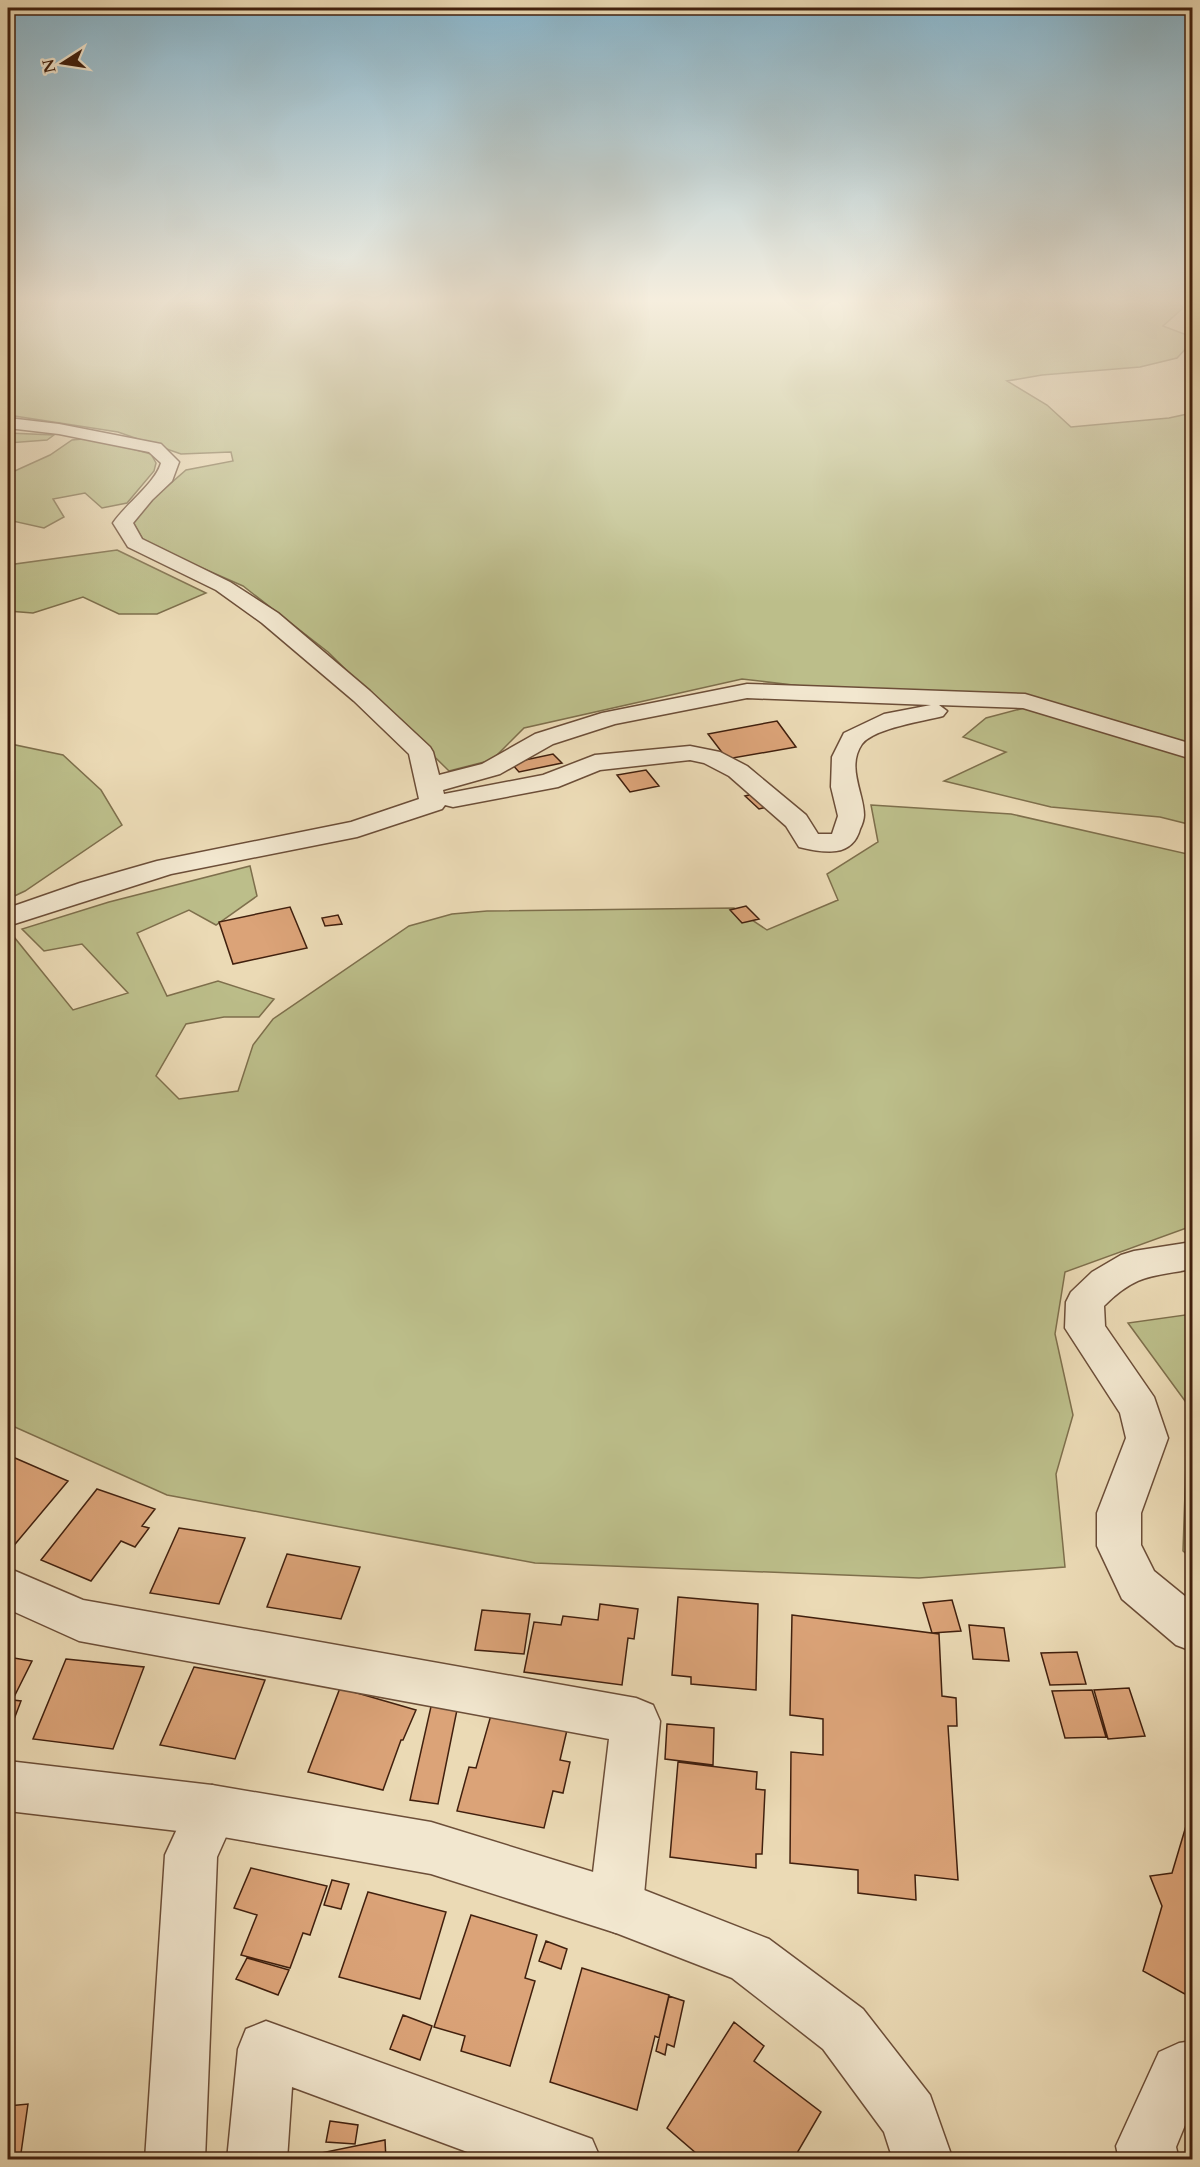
<svg xmlns="http://www.w3.org/2000/svg" width="1200" height="2167" font-family="Cardo,serif">
	<style>
		.green { fill: #bcbe8a; stroke: #7e6f4c; stroke-width: 1.5 }
		.building { fill: #dba378; stroke: #41200e; stroke-width: 1.5 }
		.lines { fill: none; stroke-linecap: round; stroke-linejoin: round }
		.minor-casing { stroke: #6c4e38; stroke-width: 3 }
		.tertiary-casing { stroke: #6c4e38; stroke-width: 3 }
		.minor { fill: #f2e7cf; fill-rule: evenodd }
		.tertiary { fill: #f2e7cf; fill-rule: evenodd }
	</style>
	<rect width="100%" height="100%" fill="#ebdab5"/>
	<filter id="stains"><feTurbulence type="fractalNoise" baseFrequency=".00333" numOctaves="4"/><feColorMatrix values="0 0 0 0 .2 0 0 0 0 .09 0 0 0 0 .02 0 0 0 .5 -.17"/></filter>
	<radialGradient id="worn" r=".72"><stop offset=".6" stop-color="#630" stop-opacity="0"/><stop offset="1" stop-color="#630" stop-opacity=".3"/></radialGradient>
	<path class="green" d="M8,299H392L412,302L423,299H1176L1183,308L1163,326L1192,337V342L1177,358L1140,367L1042,375L1007,381L1047,405L1071,427L1169,418L1192,413V825L1160,817L1051,807L944,781L1006,752L963,737L986,718L1043,703L1009,693L843,691L742,679L524,728L492,760L449,771L328,652L243,586L145,543L132,521L155,497L186,470L233,461L231,452L181,454L118,432L8,415Z
		M8,433L54,435L47,440L8,443Z
		M93,438L151,454L156,463L154,471L127,503L102,508L85,493L53,499L64,517L44,528L8,520V474L50,455L72,440Z
		M117,550L206,593L157,614H119L83,597L33,613L8,611V565Z
		M8,734L11,744L63,755L101,790L122,825L25,891L8,899Z
		M871,805L1011,814L1192,855V1072L1189,1079L1192,1094V1226L1065,1272L1055,1334L1073,1415L1056,1474L1065,1567L919,1578L535,1563L167,1495L8,1424V939L14,937L73,1010L128,993L82,944L44,951L22,929L109,902L250,866L257,896L216,925L189,910L137,933L167,996L218,981L274,999L259,1017H224L186,1024L156,1076L179,1099L238,1091L253,1045L273,1019L409,926L452,914L487,911L734,908L767,930L838,900L827,874L878,842Z
		M1192,1314V1559L1183,1551L1188,1405L1128,1323Z"/>
	<path class="building" d="M777,721L796,747L727,759L708,734Z
		M553,754L562,763L519,772L511,763Z
		M646,770L659,786L630,792L617,775Z
		M758,793L772,806L759,809L745,796Z
		M746,906L759,919L742,923L730,910Z
		M290,907L307,948L233,964L219,922Z
		M338,915L342,924L325,926L322,918Z
		M15,1458L68,1481L11,1549L8,1547V1467Z
		M97,1489L155,1509L142,1526L149,1528L135,1547L121,1541L91,1581L41,1560Z
		M179,1528L245,1538L219,1604L150,1593Z
		M287,1554L360,1567L341,1619L267,1607Z
		M678,1597L758,1604L756,1690L691,1684V1677L672,1675Z
		M952,1600L961,1631L932,1633L923,1603Z
		M600,1604L638,1609L634,1639L628,1638L622,1685L524,1672L534,1622L561,1625L563,1616L598,1620Z
		M482,1610L530,1614L524,1654L475,1650Z
		M792,1615L939,1634L942,1696L956,1698L957,1726H948L958,1880L915,1875L916,1900L858,1893V1870L790,1863L791,1752L823,1755V1719L790,1715Z
		M969,1625L1004,1628L1009,1661L973,1659Z
		M1077,1652L1086,1684L1050,1685L1041,1653Z
		M8,1657L32,1661L8,1709Z
		M66,1659L144,1667L113,1749L33,1739Z
		M194,1667L265,1680L235,1759L160,1745Z
		M340,1688L416,1710L403,1740H401L383,1790L308,1772Z
		M1129,1688L1145,1736L1108,1739L1094,1690Z
		M1092,1690L1106,1737L1065,1738L1052,1691Z
		M13,1700L21,1701L8,1735V1712Z
		M432,1702L458,1705L438,1804L410,1800Z
		M491,1715L567,1730L560,1760L570,1762L563,1793L553,1791L544,1828L457,1811L469,1767L476,1768Z
		M667,1724L714,1728L713,1765L665,1759Z
		M678,1762L757,1772L756,1789L765,1790L762,1854H756V1868L670,1857Z
		M1186,1826L1192,1830V1998L1143,1971L1162,1906L1150,1876L1172,1873Z
		M251,1868L327,1886L310,1935L303,1933L290,1968L241,1955L257,1915L234,1908Z
		M332,1880L349,1884L341,1909L324,1905Z
		M368,1892L446,1912L420,1999L339,1977Z
		M471,1915L537,1935L525,1978L535,1981L510,2066L461,2051L465,2036L434,2027Z
		M546,1941L567,1949L561,1969L539,1961Z
		M247,1958L289,1970L278,1995L236,1979Z
		M582,1968L669,1995L659,2038L655,2036L637,2110L550,2082Z
		M669,1996L684,2001L674,2047L667,2044L665,2055L656,2051Z
		M403,2015L432,2026L420,2060L390,2049Z
		M734,2022L764,2046L754,2061L821,2112L793,2160H704L667,2128Z
		M28,2104L20,2160H8V2106Z
		M330,2121L358,2125L355,2144L326,2142Z
		M385,2140L386,2160H306V2156Z"/>
	<g class="lines">
		<g class="minor-casing">
			<path id="minor" d="M8,418L59,424L161,444L179,462L172,481L152,500L133,523L142,539L230,582L278,613L370,691L430,747L433,752L439,775L482,764L535,734L602,713L747,684L1025,694L1192,744V759L1023,708L939,705L947,711L943,716C925,721 874,728 862,744C846,767 864,793 864,815C864,819 862,825 860,829C852,858 824,853 799,847L786,826L729,776L704,763L690,760L600,770L558,787L453,807L445,805L442,809L357,837L171,874L8,926V908L80,883L157,861L351,822L419,799L409,754L354,701L262,623L216,590L128,547L113,523C126,504 156,482 161,463L149,452L59,434L8,428ZM747,698L931,705L884,714L844,733L832,757L831,787L838,816L832,834H818L806,815L747,766L720,752L690,746L595,755L543,775L444,794L443,790L500,774L553,744L615,724Z
				M1192,1242V1269C1151,1277 1136,1274 1104,1306L1105,1326L1154,1397L1168,1438L1141,1513V1545L1154,1571L1192,1602V1651L1176,1645L1122,1599L1097,1546V1513L1126,1438L1120,1413L1065,1328L1066,1302L1071,1292L1092,1272L1121,1255L1134,1251Z
				M8,1568L83,1600L636,1698L653,1705L660,1721L643,1906L635,1925L616,1933L597,1925L589,1906L609,1739L79,1641L8,1609Z
				M212,1785L230,1792L238,1810L217,1857L205,2160H145L165,1855L194,1792Z
				M266,2021L592,2139L601,2160H489L292,2087L287,2160H227L238,2049L246,2029Z
				M1192,2041V2108L1176,2147L1179,2160H1119L1116,2146L1159,2052L1179,2043Z"/>
		</g>
		<g class="tertiary-casing">
			<path id="tertiary" d="M8,1761L212,1785L431,1822L616,1879L769,1939L863,2009L930,2095L953,2160H893L884,2132L823,2049L732,1978L616,1933L431,1874L212,1835L8,1811Z"/>
		</g>
		<use href="#minor" class="minor"/>
		<use href="#tertiary" class="tertiary"/>
	</g>
	<linearGradient id="sky" x2="0" y2="1"><stop stop-color="#88b7cf"/><stop offset="0.5" stop-color="#f6eede"/><stop offset="1" stop-color="#f6eede" stop-opacity="0"/></linearGradient>
	<rect width="1200" height="602" fill="url(#sky)"/>
	<rect width="1200" height="2167" fill="none" stroke="#ebdab5" stroke-width="30"/>
	<rect x="9" y="9" width="1182" height="2149" fill="none" stroke="#41200e" stroke-width="3"/>
	<rect x="15" y="15" width="1170" height="2137" fill="none" stroke="#41200e" stroke-width="1.5"/>
	<g transform="translate(63 63) rotate(258)" stroke="#f2e7cf" stroke-width="4.5" paint-order="stroke">
	<path d="M0-4.5L10 22L0 15L-10 22Z" fill="#41200e"/>
	<text y="-9" font-size="16" font-weight="bold" text-anchor="middle" fill="#41200e">N</text>
	</g>
	<rect width="100%" height="100%" filter="url(#stains)"/>
	<rect width="100%" height="100%" fill="url(#worn)"/>
</svg>
